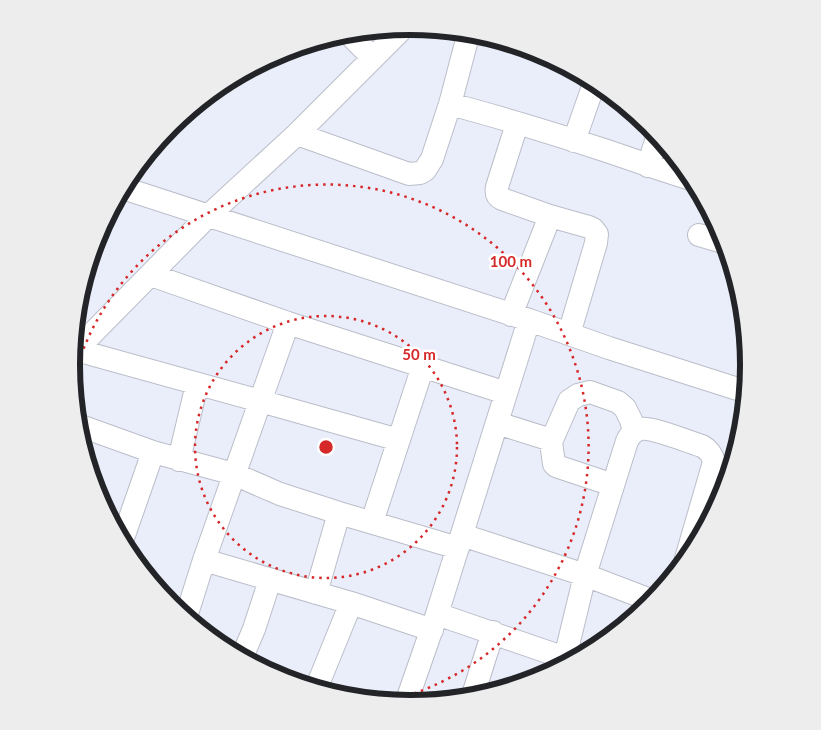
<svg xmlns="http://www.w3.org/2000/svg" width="821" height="730" font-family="Lato,sans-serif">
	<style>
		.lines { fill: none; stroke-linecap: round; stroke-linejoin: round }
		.minor-casing { stroke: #babec9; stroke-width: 24 }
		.minor { stroke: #fff; stroke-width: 22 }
		.ring { fill: none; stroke: #d62828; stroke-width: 2.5; stroke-dasharray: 2.5 5 }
		.rim { fill: none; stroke: #222428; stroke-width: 6 }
		.centre { fill: #d62828; stroke: #fff; stroke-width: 2.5 }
		.ring-label { font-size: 15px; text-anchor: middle; font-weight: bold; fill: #d62828; stroke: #fff; stroke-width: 5; stroke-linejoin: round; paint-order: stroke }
	</style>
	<rect width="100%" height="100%" fill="#eaeefa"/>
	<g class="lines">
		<g class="minor-casing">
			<path id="minor" d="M347,32L373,58
				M450,104C503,118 555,134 607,151C636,161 665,171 694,180
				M517,124L497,187C496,192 496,196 502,199L550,216L589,227L593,229L597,234L596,243L569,334
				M297,134L409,174L420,173L425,170L432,159L450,104L469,32
				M574,141L595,81
				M648,166L658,135
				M123,188L529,320L609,348L747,392
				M699,235L726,243
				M151,275L288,323L506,393
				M511,315L550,216
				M76,350L260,401L399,440
				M73,353L209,215L297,134L404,27
				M497,423L548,439L551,442L554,464L556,466L613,485
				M78,425L153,452L234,474L280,494L339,513L458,548
				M551,442L569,401L578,395L590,392L618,402L625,408L631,420L634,431
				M179,460L197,384
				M372,522L423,366
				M462,535L585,575L653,601
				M122,541L153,452
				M204,560L351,603L432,630
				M316,593L339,513
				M437,614L565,658
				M186,617L204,560L288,323
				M242,657L254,629L270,580
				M563,666L585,575L627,441C630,435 634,430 641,429C652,427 689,442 702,446C709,450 712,454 714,462L685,562
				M316,689L351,603
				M472,698L493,632
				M406,703L437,614L529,320"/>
		</g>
		<use href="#minor" class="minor"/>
	</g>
	<g class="ring">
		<circle cx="326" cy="447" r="131"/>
		<path d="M74 377A262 262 0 1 1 389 701"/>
	</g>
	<path d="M0 0H821V730H0ZM80 365a330 330 0 1 1 660 0a330 330 0 1 1-660 0Z" fill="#ededee" fill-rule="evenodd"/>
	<path class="rim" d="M80 365a330 330 0 1 1 660 0a330 330 0 1 1-660 0Z"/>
	<circle cx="326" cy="447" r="8" class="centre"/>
	<g class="ring-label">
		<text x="511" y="267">100 m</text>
		<text x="419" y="360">50 m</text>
	</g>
</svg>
